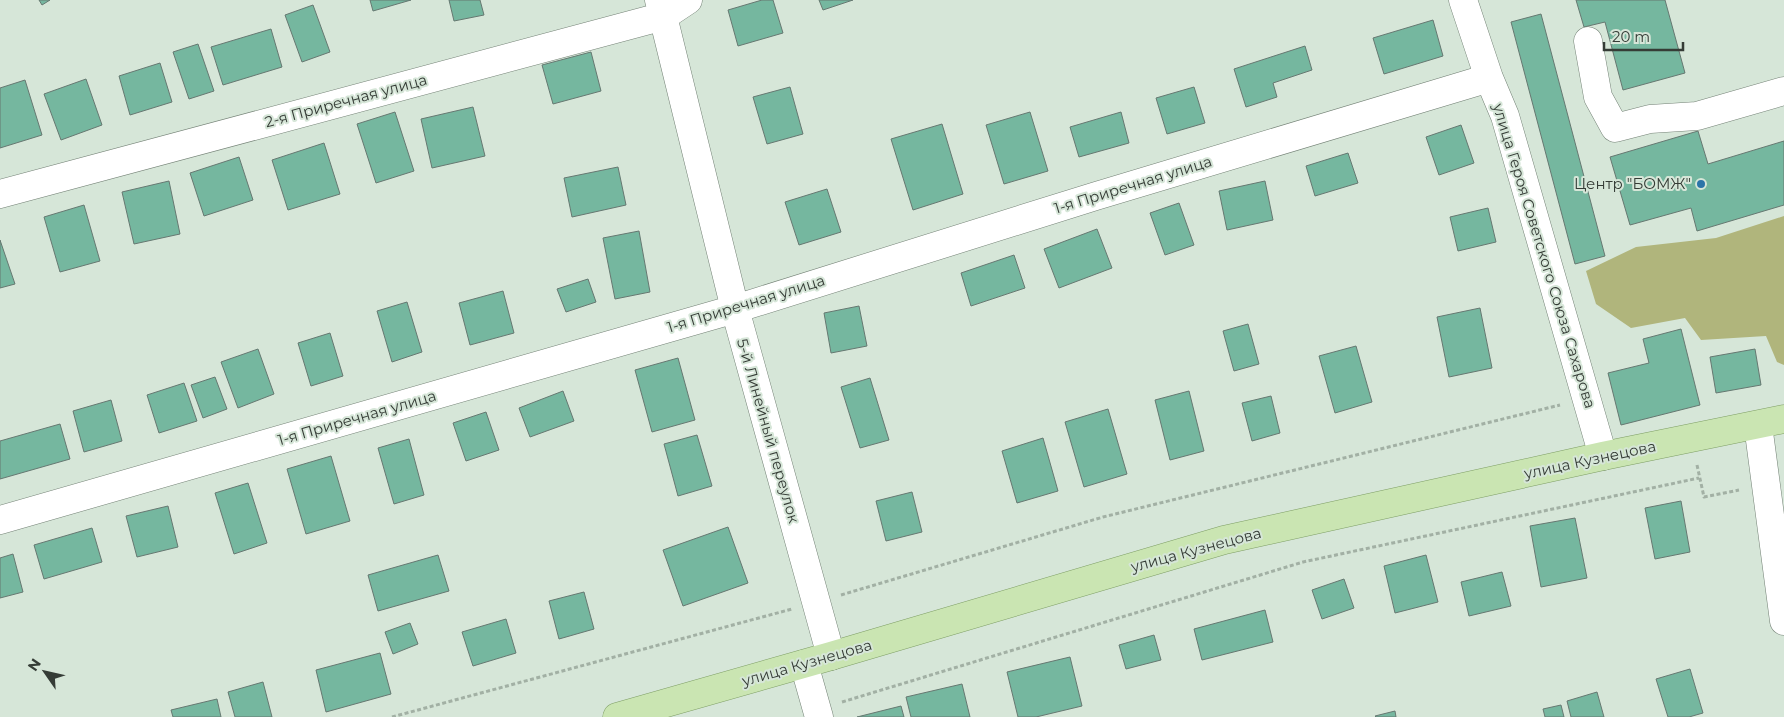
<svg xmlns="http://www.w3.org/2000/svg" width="1784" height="717" font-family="Montserrat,sans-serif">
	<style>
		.forest { fill: #b0b57c }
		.building { fill: #75b79f; stroke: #667871 }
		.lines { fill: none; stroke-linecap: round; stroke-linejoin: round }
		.minor-casing { stroke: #748276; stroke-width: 29 }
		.major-casing { stroke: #7e9e65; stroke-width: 29 }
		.path { stroke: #a2b0a4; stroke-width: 3; stroke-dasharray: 4 2.5; stroke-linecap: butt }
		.minor { stroke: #fff; stroke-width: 28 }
		.major { stroke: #cae5b2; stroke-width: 28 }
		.poi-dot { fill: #2b74a8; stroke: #d6e6d8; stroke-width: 2 }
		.labels { text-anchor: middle; stroke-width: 4; stroke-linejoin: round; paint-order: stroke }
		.street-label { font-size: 15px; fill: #353c36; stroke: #d6e6d8 }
		.poi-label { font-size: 15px; fill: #353c36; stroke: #d6e6d8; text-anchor: end }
	</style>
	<rect width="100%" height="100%" fill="#d6e6d8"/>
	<path class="forest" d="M1784,216V365L1777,362L1766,336L1701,340L1685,318L1631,328L1596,304L1586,271L1636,247L1716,238Z"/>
	<path class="building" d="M39,0H50L42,5Z
		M370,0H411L373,11Z
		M449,0H480L484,15L454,21Z
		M762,0H773L783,33L738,46L728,10Z
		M819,0H853L823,10Z
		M1576,0H1665L1685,73L1623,90L1605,22L1584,27Z
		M313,5L330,52L302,62L285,15Z
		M1541,14L1605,256L1575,264L1511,22Z
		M1433,20L1443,56L1384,74L1373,38Z
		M271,29L282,67L223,85L211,47Z
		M198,44L214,91L189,99L173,52Z
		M1305,46L1312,70L1273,83L1277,97L1246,107L1234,69Z
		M591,52L601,91L553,104L542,65Z
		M160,63L172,102L130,115L119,76Z
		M86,79L102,125L61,140L44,94Z
		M25,80L42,135L0,148V88Z
		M790,87L803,134L767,144L753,97Z
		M1194,87L1205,123L1167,134L1156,98Z
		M473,107L485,156L432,168L421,119Z
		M395,112L414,171L376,183L357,124Z
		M1030,112L1048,171L1004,184L986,125Z
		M1121,112L1129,143L1079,157L1070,127Z
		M942,124L963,194L913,210L891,139Z
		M1461,125L1474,163L1439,175L1426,137Z
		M1698,131L1708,164L1784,141V205L1697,231L1691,208L1630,225L1610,157Z
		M324,143L340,194L288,210L272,160Z
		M1348,153L1358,183L1315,196L1306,166Z
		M239,157L253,200L204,216L190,173Z
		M618,167L626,205L572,217L564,178Z
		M169,181L180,234L134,244L122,192Z
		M1265,181L1273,220L1227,230L1219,191Z
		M827,189L841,232L799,245L785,202Z
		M1179,203L1194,245L1165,255L1150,213Z
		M84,205L100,261L60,272L44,217Z
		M1488,208L1496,242L1458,251L1450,217Z
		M1097,229L1112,268L1059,288L1044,249Z
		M639,231L650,292L615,299L603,238Z
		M0,240L15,284L0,288Z
		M1014,255L1025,288L971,306L961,273Z
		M588,279L596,302L566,312L557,289Z
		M503,291L514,333L470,345L459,303Z
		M407,302L422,352L392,362L377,311Z
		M859,306L867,346L831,353L824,313Z
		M1480,308L1492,368L1449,377L1437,317Z
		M1248,324L1259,364L1234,371L1223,331Z
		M1681,329L1700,405L1621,425L1608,373L1649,363L1643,339Z
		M330,333L343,376L311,386L298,343Z
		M1356,346L1372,402L1335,413L1319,356Z
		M258,349L274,394L238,408L221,362Z
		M1755,349L1761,385L1716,393L1710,357Z
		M678,358L695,420L652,432L635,370Z
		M215,377L227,409L203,418L191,385Z
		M870,378L889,440L860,448L841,387Z
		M184,383L197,421L159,433L147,395Z
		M563,391L574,421L530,437L519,408Z
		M1189,391L1204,451L1170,460L1155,400Z
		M1271,396L1280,433L1252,441L1242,403Z
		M111,400L122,441L84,452L73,411Z
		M1108,409L1127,474L1084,487L1065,422Z
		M486,412L499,450L466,461L453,423Z
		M60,424L70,459L0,479V441Z
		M697,435L712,486L678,496L664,444Z
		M1043,438L1058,491L1017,503L1002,451Z
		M409,439L424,495L394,504L378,448Z
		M331,456L350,521L306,534L287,469Z
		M248,483L267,543L234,554L215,493Z
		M912,492L922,532L886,541L876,501Z
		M1681,501L1690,552L1655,559L1645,508Z
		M168,506L178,547L137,557L126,516Z
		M1575,518L1587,578L1541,587L1530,526Z
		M728,527L748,583L683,606L663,550Z
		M92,528L102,562L44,579L34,545Z
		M13,554L23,592L0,598V558Z
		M438,555L449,591L378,611L368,575Z
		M1426,555L1438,602L1395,613L1384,566Z
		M1502,572L1511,606L1469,616L1461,582Z
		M1344,579L1354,608L1322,619L1312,590Z
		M584,592L594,629L559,639L549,601Z
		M1265,610L1273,642L1202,660L1194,629Z
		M506,619L516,653L473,666L462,632Z
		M410,623L418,644L393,654L385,632Z
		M1154,635L1161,660L1126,669L1119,645Z
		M380,653L391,694L326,712L316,670Z
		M1070,657L1082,706L1036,717H1018L1007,672Z
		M1690,669L1703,713L1689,717H1668L1656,679Z
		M263,682L272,717H235L228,692Z
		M962,684L970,717H911L906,697Z
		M1597,692L1604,717H1571L1567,701Z
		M217,699L221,717H173L171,710Z
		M1561,705L1564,717H1545L1543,709Z
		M901,706L904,717H857Z
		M1395,711L1396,717H1376L1375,716Z"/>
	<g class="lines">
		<g class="minor-casing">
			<path id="minor" d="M659,0L735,309L831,656
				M1463,0L1489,78L1505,116L1603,456
				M1588,41L1598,97L1615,128L1650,119L1697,116L1784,91
				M0,194L664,16L688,0
				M1758,425L1784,621
				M0,520L735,309L1096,196L1489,78
				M804,664L819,717"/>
		</g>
		<g class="major-casing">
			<path id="major" d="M617,717L831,656L1224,540L1603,456L1784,419"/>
		</g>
		<path class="path" d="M1697,465L1704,497L1739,490
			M841,595L1103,517L1560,405
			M842,702L1303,562L1699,478
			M392,717L792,609"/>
		<use href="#minor" class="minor"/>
		<use href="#major" class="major"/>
	</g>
	<circle class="poi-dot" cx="1701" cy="184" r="5"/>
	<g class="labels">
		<g class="street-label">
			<text transform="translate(346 101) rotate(-15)" y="5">2-я Приречная улица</text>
			<text transform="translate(1133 185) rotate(-17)" y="5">1-я Приречная улица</text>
			<text transform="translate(1544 256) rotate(73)" y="5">улица Героя Советского Союза Сахарова</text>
			<text transform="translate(746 304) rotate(-17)" y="5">1-я Приречная улица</text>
			<text transform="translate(357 418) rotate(-16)" y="5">1-я Приречная улица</text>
			<text transform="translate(768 431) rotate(74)" y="5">5-й Линейный переулок</text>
			<text transform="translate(1590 460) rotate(-12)" y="5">улица Кузнецова</text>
			<text transform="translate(1196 550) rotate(-15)" y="5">улица Кузнецова</text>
			<text transform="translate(807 663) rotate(-16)" y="5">улица Кузнецова</text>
		</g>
		<g class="poi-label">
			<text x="1691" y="189">Центр "БОМЖ"</text>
		</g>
	</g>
	<g transform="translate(45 672) rotate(304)" stroke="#d6e6d8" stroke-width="4" paint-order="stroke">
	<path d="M0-4L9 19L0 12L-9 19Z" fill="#353c36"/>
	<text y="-8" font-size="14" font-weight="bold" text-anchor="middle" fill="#353c36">N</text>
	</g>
	<path d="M1604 42v8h79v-8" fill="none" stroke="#353c36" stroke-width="2.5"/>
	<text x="1612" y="42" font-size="15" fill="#353c36" stroke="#d6e6d8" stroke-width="4" paint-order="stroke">20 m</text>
</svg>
